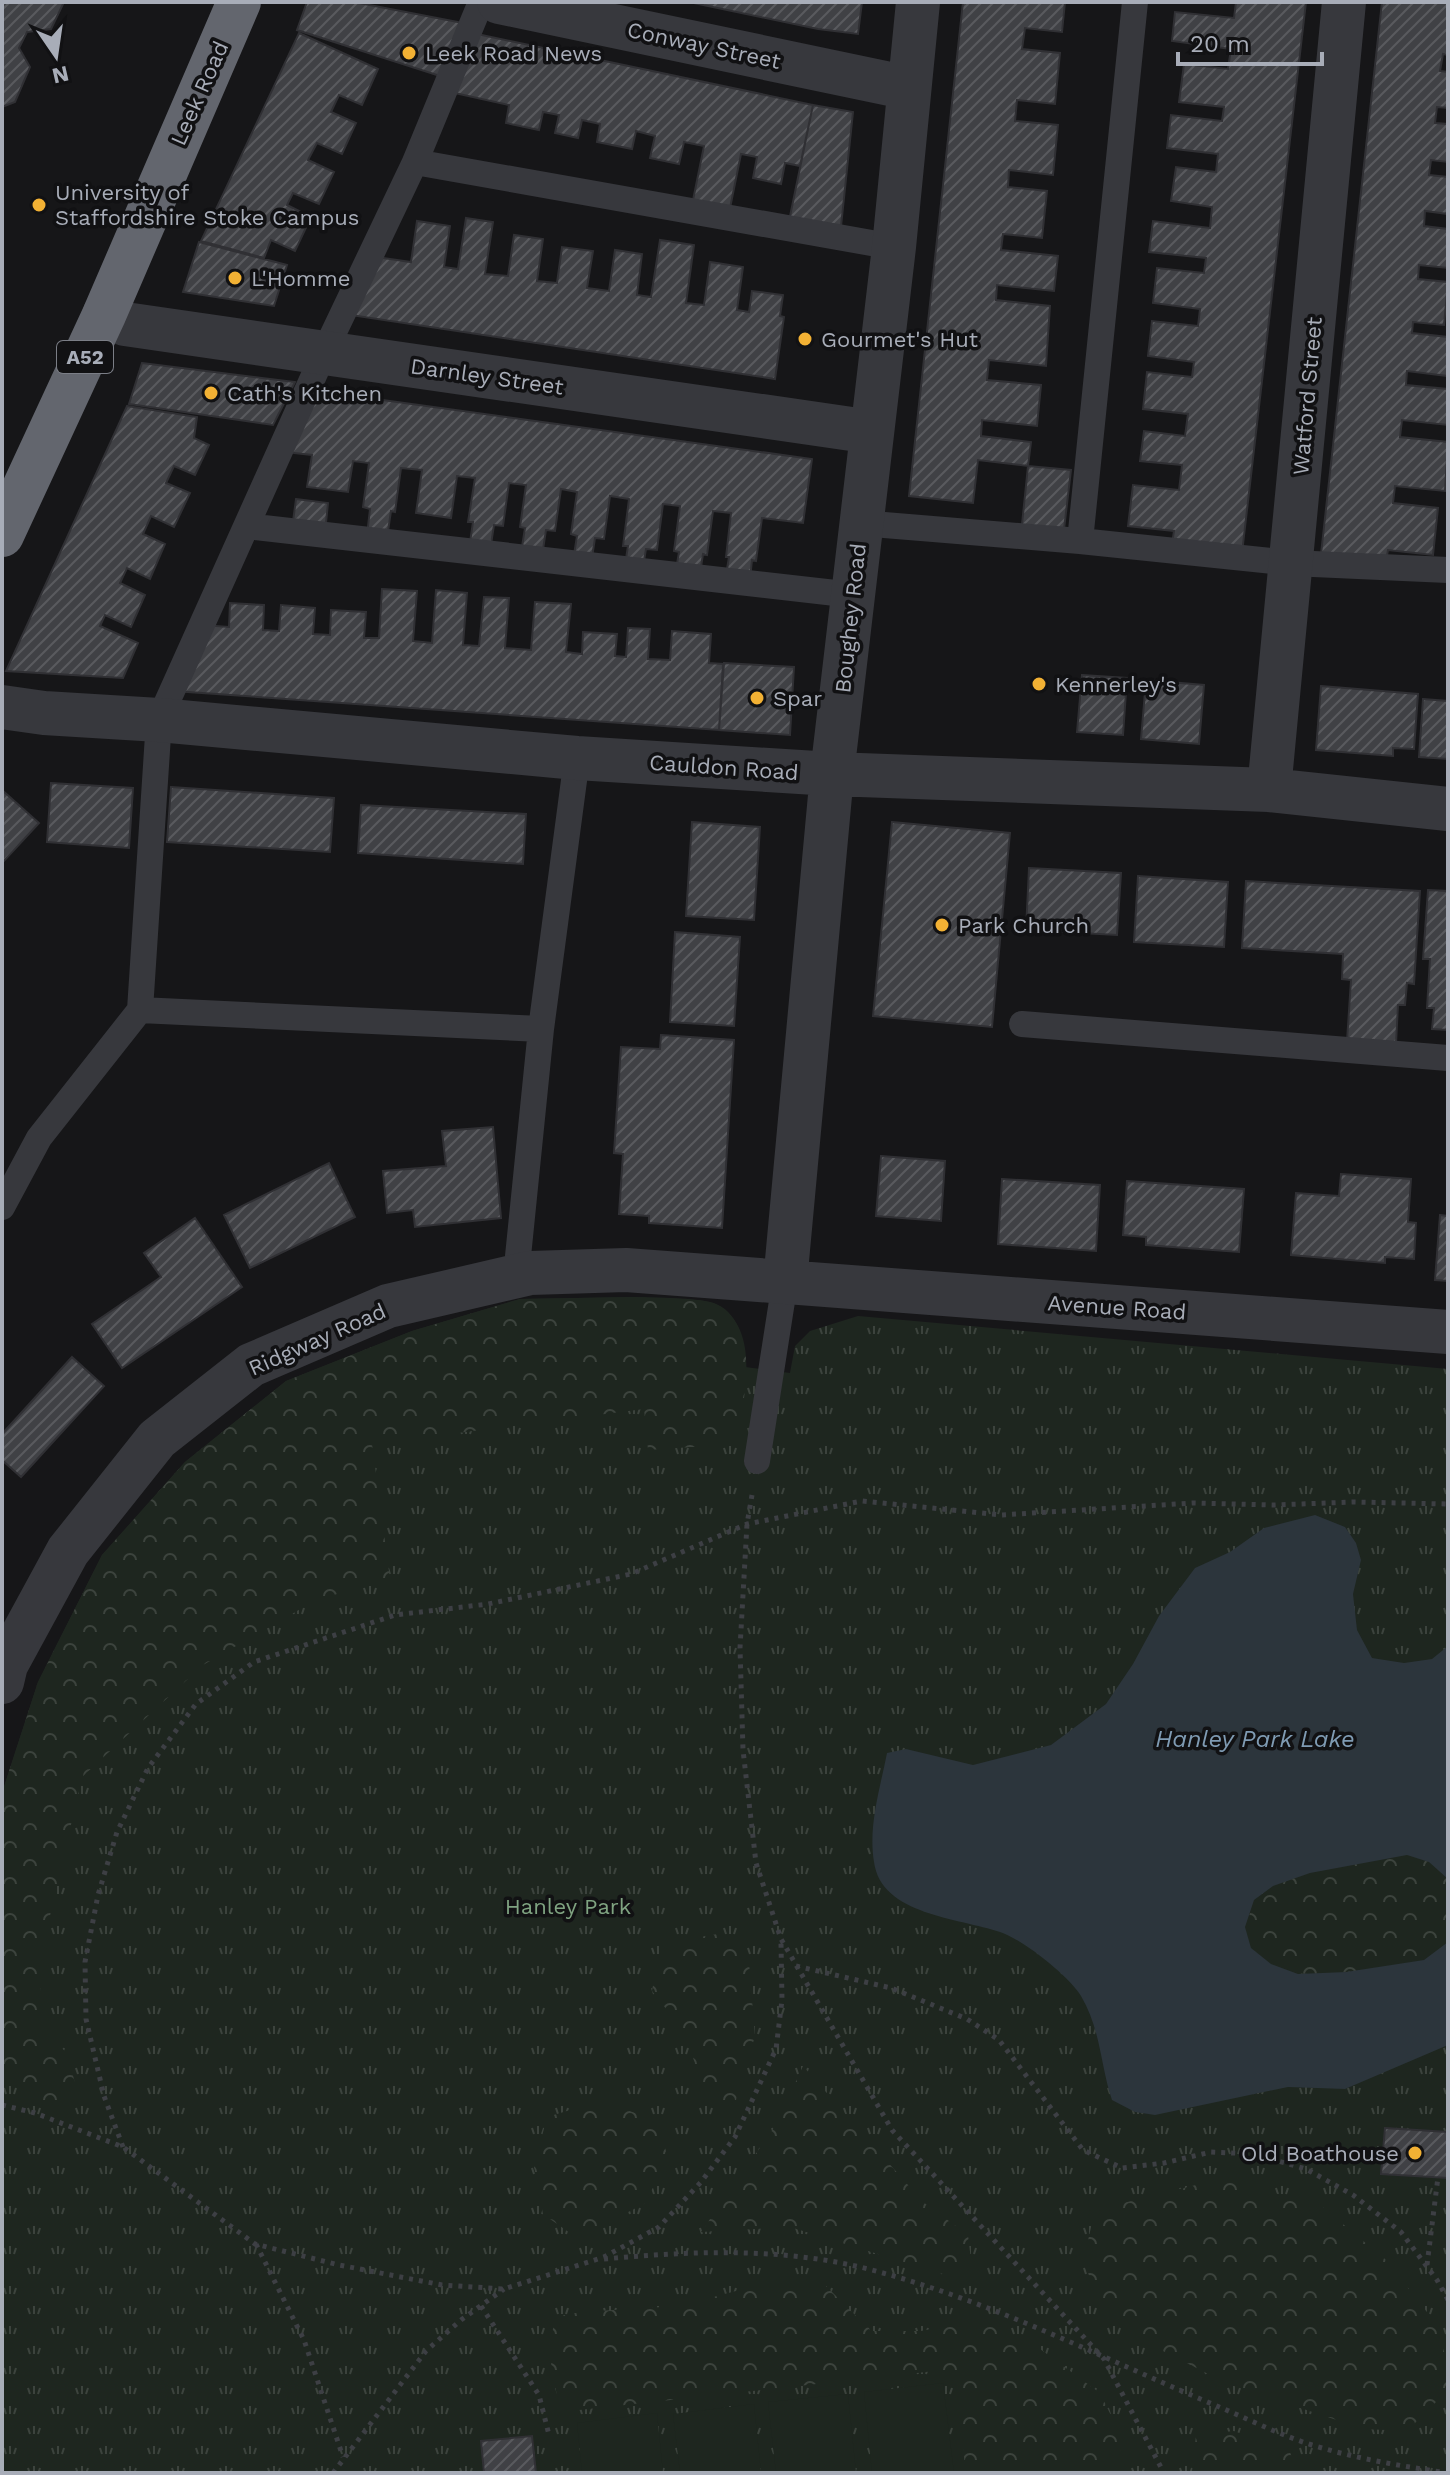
<svg xmlns="http://www.w3.org/2000/svg" width="1450" height="2475" font-family="'Work Sans',sans-serif">
	<style>
		.grass { fill: url(#grass-tufts) }
		.forest { fill: url(#forest-crowns) }
		.pitch { fill: #1e261f }
		.water { fill: #2c353c }
		.building { fill: url(#building-hatch); stroke: #303034; stroke-width: 2 }
		.lines { fill: none; stroke-linecap: round; stroke-linejoin: round }
		.path { stroke: #3d3f44; stroke-width: 5; stroke-dasharray: 4 6; stroke-linecap: butt }
		.lane { stroke: #37383d; stroke-width: 26 }
		.street { stroke: #37383d; stroke-width: 44 }
		.highway { stroke: #63666e; stroke-width: 44 }
		.poi-dot { fill: #f2b134; stroke: #111113; stroke-width: 3 }
		.labels { text-anchor: middle; stroke-width: 7; stroke-linejoin: round; paint-order: stroke }
		.shield { fill: #111113; stroke: #7b7e86; stroke-width: 2 }
		.shield-label { font-size: 20px; font-weight: bold; fill: #a8adb8 }
		.street-label { font-size: 22px; fill: #a8adb8; stroke: #111113 }
		.poi-label { font-size: 22px; fill: #a8adb8; stroke: #111113; text-anchor: start }
		.park-label { font-size: 22px; fill: #7fa381; stroke: #111113 }
		.water-label { font-size: 24px; font-style: italic; fill: #7f9bb3; stroke: #111113 }
	</style>
	<defs>
		<pattern id="grass-tufts" width="24" height="20" patternUnits="userSpaceOnUse" patternTransform="scale(2)"><rect width="24" height="20" fill="#1e261f"/><path d="M3 7l-1-3M5 7V3M7 7l1-3M15 17l-1-3M17 17v-4M19 17l1-3" fill="none" stroke="#3c433d"/></pattern>
		<pattern id="forest-crowns" width="20" height="18" patternUnits="userSpaceOnUse" patternTransform="scale(2)"><rect width="20" height="18" fill="#1e261f"/><path d="M2 6a3 3 0 1 1 6 0M12 15a3 3 0 1 1 6 0" fill="none" stroke="#3c433d"/></pattern>
		<pattern id="building-hatch" width="6" height="6" patternUnits="userSpaceOnUse" patternTransform="scale(2)"><rect width="6" height="6" fill="#404145"/><path d="M-1 1l2-2M0 6l6-6M5 7l2-2" fill="none" stroke="#595a5e"/></pattern>
	</defs>
	<rect width="100%" height="100%" fill="#161618"/>
	<path class="grass" d="M635,1297C657,1298 693,1297 713,1303C739,1311 746,1344 745,1367L790,1373L795,1346L810,1331L858,1316L1448,1369V2473H2V1793L38,1682L102,1555L185,1462L286,1381L412,1331L520,1299Z"/>
	<path class="forest" d="M635,1297C651,1298 705,1298 716,1304C764,1330 742,1402 737,1444L648,1450L644,1409L372,1444L390,1579L316,1600L203,1665L82,1777L40,1959L42,2030L66,2052L79,2096L64,2105L38,2104L2,2072V1793L38,1682L102,1555L185,1462L286,1381L412,1331L520,1299Z
		M1407,1855L1429,1862L1448,1879V1942C1441,1949 1432,1957 1423,1960C1404,1967 1314,1977 1296,1973C1268,1967 1238,1947 1249,1916C1254,1901 1261,1892 1276,1885C1316,1866 1363,1863 1407,1855Z
		M724,1933L749,1963L755,2036L736,2100L719,2108L703,2091L686,2034L652,1991L661,1943Z
		M803,2066L923,2202L968,2235L971,2260L956,2278L790,2227L701,2232L776,2125Z
		M600,2101L659,2121L668,2160L644,2204L577,2238L543,2214L534,2167L547,2117Z
		M1220,2179L1320,2205L1385,2259L1438,2326L1448,2368V2390L1407,2431L1364,2429L1228,2384L1159,2349L1097,2293L1083,2262L1095,2210Z
		M774,2281L826,2286L871,2331H921L979,2320L1036,2346L1100,2393L1123,2440L1116,2473H966L953,2369L570,2411L557,2396L549,2352L555,2317L581,2312L679,2306Z
		M1234,2431L1290,2452L1297,2473H1192L1196,2435Z"/>
	<path class="pitch" d="M943,2383L954,2473H872L864,2392Z
		M848,2394L856,2473H776L768,2402Z
		M754,2404L761,2473H680L673,2414Z
		M657,2413L663,2473H582L577,2423Z"/>
	<path class="water" d="M1315,1515L1345,1527L1356,1543L1361,1560L1353,1594L1357,1630L1372,1658L1404,1663L1432,1659L1448,1646V1879L1429,1862L1407,1855L1310,1873L1273,1886L1254,1900L1245,1927L1251,1948L1271,1964L1298,1974L1346,1972L1424,1960L1448,1942V2045L1345,2089L1288,2087L1155,2115L1135,2112L1112,2100C1100,2064 1101,2030 1081,1996C1069,1976 1022,1939 1000,1932C959,1918 881,1915 874,1862C868,1826 880,1789 887,1753L906,1749L973,1765L1051,1745L1106,1704L1133,1664L1159,1616L1195,1568L1230,1552L1264,1528Z"/>
	<path class="building" d="M2,2H64L51,29L27,32L19,48L30,67L15,102L2,107Z
		M307,2H354L463,23L440,76L297,30Z
		M689,2H862L858,34L818,29Z
		M963,2H1065L1062,32L1025,28L1022,49L1060,53L1055,104L1017,100L1015,121L1058,125L1053,175L1009,170L1008,187L1047,191L1042,238L1003,234L1001,250L1058,256L1054,291L997,285L996,300L1050,306L1046,366L989,360L987,380L1041,385L1037,426L982,420L981,436L1031,442L1028,466L978,460L973,503L909,496Z
		M1236,2H1306L1242,553L1172,544L1174,531L1128,526L1133,485L1179,490L1182,465L1140,461L1144,431L1185,436L1188,414L1143,409L1147,372L1192,377L1194,362L1148,356L1152,321L1198,326L1200,309L1153,303L1157,268L1204,273L1206,258L1149,252L1153,221L1210,228L1212,207L1171,201L1176,167L1216,172L1218,154L1167,148L1171,115L1222,121L1224,107L1179,102L1184,64L1228,69L1231,49L1172,41L1175,12L1234,18Z
		M1382,2H1448V55L1443,54L1440,71L1448,72V108L1437,107L1435,123L1448,124V162L1431,160L1429,175L1448,177V214L1425,211L1424,226L1448,229V268L1419,265L1418,279L1448,282L1444,325L1413,322L1412,333L1448,337V376L1407,371L1406,385L1448,389V425L1402,420L1400,437L1448,442L1445,491L1395,486L1393,503L1438,508L1433,555L1388,550L1386,561L1321,554Z
		M463,31L813,105L800,166L785,163L781,184L753,178L757,157L741,154L728,218L691,210L704,146L684,142L679,164L650,158L655,136L636,131L632,149L597,142L600,124L582,120L578,138L555,133L559,115L543,112L539,130L506,123L509,105L450,92Z
		M299,33L378,69L362,105L339,95L331,112L356,123L342,154L317,143L308,160L334,172L319,204L293,193L287,205L311,217L295,251L271,240L264,258L201,241Z
		M813,105L853,112L840,236L788,226Z
		M466,218L493,222L485,274L508,276L514,235L543,239L537,281L557,283L562,247L593,251L587,288L609,291L615,250L642,254L637,295L651,297L660,240L694,245L686,303L704,305L710,262L743,267L737,310L749,312L752,291L783,295L780,316L784,317L775,379L344,314L370,256L411,262L417,221L450,226L444,267L458,269Z
		M199,242L287,265L274,306L183,292Z
		M142,363L295,382L273,425L129,404Z
		M310,390L812,459L803,523L762,518L756,561L752,560L750,579L726,575L729,557H726L731,513L713,511L707,555L703,554L700,574L676,570L679,552L674,551L680,506L663,504L657,550L646,549L643,567L625,565L628,546H623L629,499L610,496L604,539L595,538L591,564L573,561L577,536L571,534L577,492L561,489L555,531L546,530L542,556L521,553L525,528L520,527L526,485L509,483L503,526L494,525L490,551L469,549L473,522H468L475,478L457,476L451,518L416,513L422,470L401,468L395,512L391,511L387,538L367,535L370,509L363,507L369,463L353,461L348,492L307,487L312,455L284,452Z
		M127,406L197,417L194,438L209,445L195,475L174,466L166,483L190,493L174,527L151,516L143,534L165,544L150,579L127,568L120,583L145,595L131,627L105,615L100,626L138,643L123,678L6,671Z
		M1028,466L1071,470L1063,538L1021,534Z
		M296,499L328,503L325,533L292,529Z
		M382,589L417,591L413,641L432,643L436,590L467,593L463,645L479,646L484,597L509,598L505,648L531,650L535,602L571,604L566,652L582,654L583,632L617,634L615,656L626,657L628,628L650,629L648,659L670,660L672,631L711,634L709,663L723,664L719,730L174,691L203,625L229,627L230,603L264,605L263,630L279,631L281,605L315,608L313,634L330,635L331,610L366,612L364,638H379Z
		M724,663L794,667L790,735L719,730Z
		M1082,675L1127,678L1123,735L1077,732Z
		M1146,680L1204,685L1199,744L1141,739Z
		M1321,686L1418,694L1414,749L1393,748V756L1316,750Z
		M1423,699L1448,701V759L1419,757Z
		M51,783L133,788L129,848L47,842Z
		M171,787L334,798L330,852L167,842Z
		M2,790L39,823L2,863Z
		M361,805L526,814L523,864L358,853Z
		M692,822L760,827L754,920L686,916Z
		M892,822L1010,833L992,1027L873,1016Z
		M1029,868L1121,873L1117,935L1026,930Z
		M1138,876L1228,882L1224,947L1134,942Z
		M1246,881L1420,891L1414,984L1407,983L1405,1005H1398L1396,1044L1347,1041L1351,980L1342,979L1343,954L1242,948Z
		M1428,890L1448,891V1030L1432,1029L1434,1008H1427L1430,959H1423Z
		M675,932L740,937L734,1026L670,1022Z
		M661,1035L734,1040L722,1228L649,1223V1216L619,1214L623,1154L614,1153L621,1047L660,1049Z
		M493,1127L501,1218L415,1227L413,1210L387,1213L383,1171L446,1166L442,1131Z
		M881,1156L945,1161L941,1221L876,1216Z
		M329,1163L355,1217L250,1268L224,1215Z
		M1341,1174L1411,1179L1408,1222L1416,1223L1414,1259L1385,1257V1263L1291,1255L1296,1193L1339,1196Z
		M1002,1179L1100,1185L1096,1251L998,1244Z
		M1127,1181L1244,1189L1239,1252L1146,1245V1237L1123,1235Z
		M1440,1215L1448,1216V1281L1435,1280Z
		M195,1218L242,1287L122,1368L92,1324L161,1277L144,1253Z
		M72,1357L104,1386L21,1477L2,1460V1434Z
		M1385,2128L1448,2132V2178L1381,2174Z
		M532,2436L536,2473H484L481,2441Z"/>
	<g class="lines">
		<path class="path" d="M752,1495L747,1524L740,1648L743,1750L756,1863L781,1939L892,2130L1104,2359L1164,2473
			M796,1966L891,1988L967,2019L999,2040L1083,2150L1122,2168L1164,2163L1211,2152L1254,2154L1306,2169L1353,2195L1401,2232L1437,2280L1448,2300
			M2,2105L35,2113L123,2147L255,2244L339,2265L442,2285L504,2289L604,2257L659,2227L701,2182L735,2137L776,2049L782,2000L781,1943
			M123,2147L104,2096L86,2019L85,1962L98,1895L117,1832L148,1768L196,1704L254,1662L395,1615L488,1604L631,1574L747,1524L862,1501L1001,1515L1192,1503L1273,1505L1354,1502L1448,1504
			M256,2244L304,2340L343,2457
			M604,2259C693,2251 781,2247 868,2269C989,2300 1102,2358 1217,2406C1248,2419 1280,2435 1312,2445C1357,2459 1402,2466 1448,2473
			M1427,2265L1438,2177
			M481,2306L539,2395L549,2435
			M333,2473L426,2351L461,2320L504,2289"/>
		<path class="lane" d="M415,162L894,247
			M860,523L1080,541L1291,563L1448,570
			M247,526L853,595
			M1080,541L1135,2
			M140,1010L159,720L324,353L415,162L481,2
			M1022,1024L1448,1058
			M2,1207L39,1138L140,1010L541,1029
			M516,1276L541,1029L577,758
			M757,1461L785,1282"/>
		<path class="street" d="M499,2L909,88
			M104,315L125,324L872,432
			M2,707L44,713L159,720L577,758L832,774L1269,790L1448,809
			M1269,790L1344,2
			M785,1282L832,774L894,247L918,2
			M2,1682L6,1665L68,1551L157,1439L251,1365L388,1306L530,1273L626,1270L1448,1332"/>
		<path class="highway" d="M2,535L104,315L239,2"/>
	</g>
	<g class="poi-dot">
		<circle cx="409" cy="53" r="8"/>
		<circle cx="39" cy="205" r="8"/>
		<circle cx="235" cy="278" r="8"/>
		<circle cx="805" cy="339" r="8"/>
		<circle cx="211" cy="393" r="8"/>
		<circle cx="1039" cy="684" r="8"/>
		<circle cx="757" cy="698" r="8"/>
		<circle cx="942" cy="925" r="8"/>
		<circle cx="1415" cy="2153" r="8"/>
	</g>
	<g class="labels">
		<rect class="shield" x="57" y="341" width="56" height="32" rx="6"/>
		<g class="shield-label">
			<text x="85" y="364">A52</text>
		</g>
		<g class="street-label">
			<text transform="translate(704 45) rotate(12)" y="8">Conway Street</text>
			<text transform="translate(199 93) rotate(-66)" y="8">Leek Road</text>
			<text transform="translate(487 376) rotate(8)" y="8">Darnley Street</text>
			<text transform="translate(1307 396) rotate(-85)" y="8">Watford Street</text>
			<text transform="translate(850 618) rotate(-84)" y="8">Boughey Road</text>
			<text transform="translate(724 767) rotate(4)" y="8">Cauldon Road</text>
			<text transform="translate(1117 1307) rotate(4)" y="8">Avenue Road</text>
			<text transform="translate(317 1339) rotate(-24)" y="8">Ridgway Road</text>
		</g>
		<g class="poi-label">
			<text x="425" y="61">Leek Road News</text>
			<text x="55" y="200">University of<tspan x="55" dy="25">Staffordshire Stoke Campus</tspan></text>
			<text x="251" y="286">L'Homme</text>
			<text x="821" y="347">Gourmet's Hut</text>
			<text x="227" y="401">Cath's Kitchen</text>
			<text x="1055" y="692">Kennerley's</text>
			<text x="773" y="706">Spar</text>
			<text x="958" y="933">Park Church</text>
			<text x="1399" y="2161" text-anchor="end">Old Boathouse</text>
		</g>
		<g class="park-label">
			<text x="568" y="1914">Hanley Park</text>
		</g>
		<g class="water-label">
			<text x="1255" y="1747">Hanley Park Lake</text>
		</g>
	</g>
	<rect width="1450" height="2475" fill="none" stroke="#a8adb8" stroke-width="8"/>
	<g transform="translate(56 56) rotate(167)" stroke="#111113" stroke-width="6" paint-order="stroke">
	<path d="M0-6L14 30L0 20L-14 30Z" fill="#a8adb8"/>
	<text y="-12" font-size="22" font-weight="bold" text-anchor="middle" fill="#a8adb8">N</text>
	</g>
	<path d="M1178 52v12h144v-12" fill="none" stroke="#a8adb8" stroke-width="4"/>
	<text x="1190" y="52" font-size="24" fill="#a8adb8" stroke="#111113" stroke-width="6" paint-order="stroke">20 m</text>
</svg>
